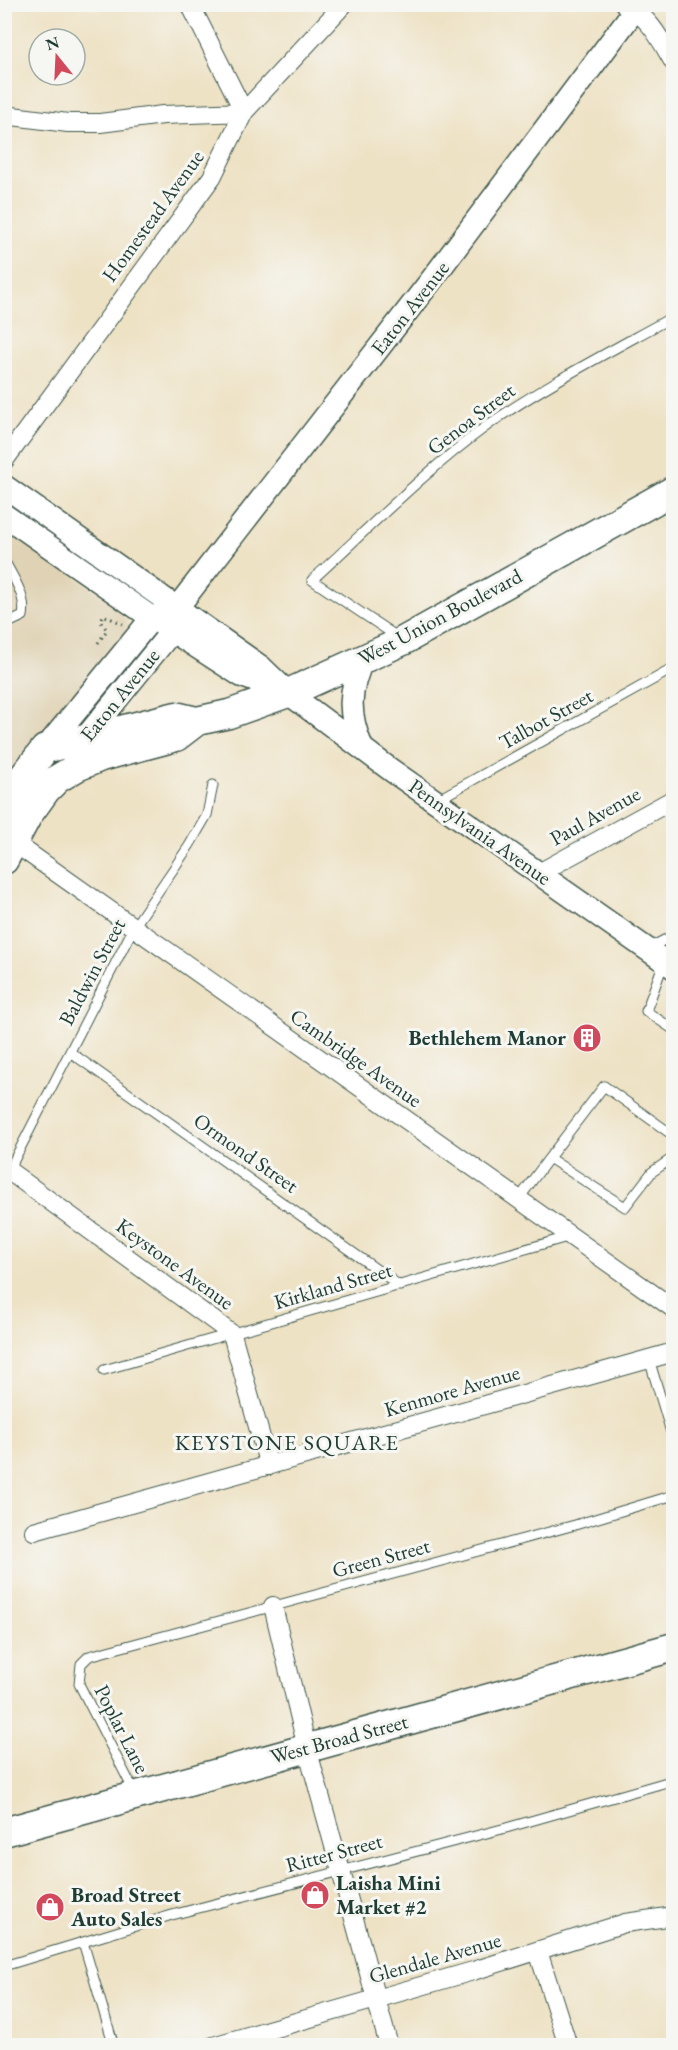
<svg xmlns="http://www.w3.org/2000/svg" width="678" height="2050" font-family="'EB Garamond',serif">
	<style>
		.built { fill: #e0d3b5 }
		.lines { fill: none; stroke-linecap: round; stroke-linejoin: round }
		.service-casing { stroke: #3e564a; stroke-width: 11 }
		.minor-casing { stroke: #3e564a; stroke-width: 20 }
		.tertiary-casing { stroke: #3e564a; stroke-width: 25 }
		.primary-casing { stroke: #3e564a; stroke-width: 31 }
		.path { stroke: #3e564a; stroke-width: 3; stroke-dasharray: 1.5 4.5; stroke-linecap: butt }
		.service { stroke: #fff; stroke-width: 9 }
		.minor { stroke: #fff; stroke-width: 18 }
		.tertiary { stroke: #fff; stroke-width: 22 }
		.primary { stroke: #fff; stroke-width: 28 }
		.labels { text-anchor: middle; stroke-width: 6; stroke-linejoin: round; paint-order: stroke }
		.street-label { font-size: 21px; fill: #1f3d34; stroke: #f6f6f2 }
		.poi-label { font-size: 21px; font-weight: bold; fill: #1f3d34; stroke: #f6f6f2; text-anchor: start }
		.neighbourhood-label { font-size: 22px; letter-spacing: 1.5px; fill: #1f3d34; stroke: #f6f6f2 }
	</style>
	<rect width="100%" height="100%" fill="#f6f6f2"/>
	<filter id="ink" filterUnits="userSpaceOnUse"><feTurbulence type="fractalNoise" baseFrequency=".0167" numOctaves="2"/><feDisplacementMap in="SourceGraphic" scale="12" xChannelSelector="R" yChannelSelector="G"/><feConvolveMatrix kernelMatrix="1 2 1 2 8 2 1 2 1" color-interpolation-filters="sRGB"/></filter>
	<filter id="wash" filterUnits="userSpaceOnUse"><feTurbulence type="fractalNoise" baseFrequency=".008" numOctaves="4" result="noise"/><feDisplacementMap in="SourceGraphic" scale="24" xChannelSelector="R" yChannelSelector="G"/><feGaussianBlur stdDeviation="1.35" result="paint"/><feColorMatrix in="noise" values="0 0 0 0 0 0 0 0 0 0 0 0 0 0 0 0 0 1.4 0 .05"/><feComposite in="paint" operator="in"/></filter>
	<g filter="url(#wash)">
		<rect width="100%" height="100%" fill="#eee2c5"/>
		<path class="built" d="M5,527L110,601L127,621V630L116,649L5,790Z"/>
	</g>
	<g filter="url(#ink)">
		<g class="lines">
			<g class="service-casing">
				<path id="service" d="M4,560C13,577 27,597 23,616L4,625
					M399,638L312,580C369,528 425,471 488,425C546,384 611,351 674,316
					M437,800L674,668
					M649,948L674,935
					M664,962L646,1011L674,1030
					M70,1052L400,1286
					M549,1158L604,1086L674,1136
					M7,1174L134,927L189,846L207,815L213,785
					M518,1200L549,1158L625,1207L652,1172L674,1157
					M649,1359L674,1442
					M104,1370L571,1236
					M135,1793L79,1684L81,1664L89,1656L575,1525L674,1495
					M83,1942L114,2046
					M4,1966L172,1915L506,1828L674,1780"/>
			</g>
			<g class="minor-casing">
				<path id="minor" d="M624,4C650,17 660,39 674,63
					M4,115L68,123H100L163,115L244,112L190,4
					M4,461L212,177L244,112L344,4
					M13,842L674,1309
					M539,873L674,799
					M9,1171L232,1334L269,1466
					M34,1531L674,1352
					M273,1606L307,1748L389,2046
					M538,1951L568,2046
					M213,2046L473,1971L625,1923L674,1916"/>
			</g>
			<g class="tertiary-casing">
				<path id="tertiary" d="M4,486L261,667L288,693L391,770L674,968
					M4,515L152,618L242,676L278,689
					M79,746L172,631L176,609L433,278L639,4
					M362,748C348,715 348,691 363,659
					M45,749L152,618L166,612"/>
			</g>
			<g class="primary-casing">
				<path id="primary" d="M4,806L16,786L45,749L176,716L197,721
					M4,860L28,815L46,790L57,779L77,767L101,757L176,737L197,721L229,714L288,693L403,641L674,490
					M4,1832L674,1647"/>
			</g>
			<path class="path" d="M98,643L107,630L101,622L103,615L123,624"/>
			<use href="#service" class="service"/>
			<use href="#minor" class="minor"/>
			<use href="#tertiary" class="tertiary"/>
			<use href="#primary" class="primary"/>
		</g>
	</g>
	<defs>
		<g id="building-disc" transform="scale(1.5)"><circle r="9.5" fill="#d1495b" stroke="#f6f6f2"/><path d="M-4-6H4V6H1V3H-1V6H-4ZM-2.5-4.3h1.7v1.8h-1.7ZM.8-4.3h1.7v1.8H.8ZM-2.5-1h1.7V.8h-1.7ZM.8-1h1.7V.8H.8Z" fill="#fff"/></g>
		<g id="shop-disc" transform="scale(1.5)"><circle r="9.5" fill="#d1495b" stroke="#f6f6f2"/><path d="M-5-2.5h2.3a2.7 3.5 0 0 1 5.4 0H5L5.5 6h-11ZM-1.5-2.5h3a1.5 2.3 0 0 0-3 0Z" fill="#fff"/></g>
	</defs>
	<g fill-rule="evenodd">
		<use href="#building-disc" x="587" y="1038"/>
		<use href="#shop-disc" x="315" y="1895"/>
		<use href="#shop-disc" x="50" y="1907"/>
	</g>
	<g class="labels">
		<g class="street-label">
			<text transform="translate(153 216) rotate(-54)" y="7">Homestead Avenue</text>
			<text transform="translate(410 308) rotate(-52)" y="7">Eaton Avenue</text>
			<text transform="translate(471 419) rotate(-37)" y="7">Genoa Street</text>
			<text transform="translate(440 617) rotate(-28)" y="7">West Union Boulevard</text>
			<text transform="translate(120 695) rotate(-51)" y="7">Eaton Avenue</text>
			<text transform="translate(546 719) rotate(-29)" y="7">Talbot Street</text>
			<text transform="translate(595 816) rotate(-29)" y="7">Paul Avenue</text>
			<text transform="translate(480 832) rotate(35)" y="7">Pennsylvania Avenue</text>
			<text transform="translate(92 972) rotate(-62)" y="7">Baldwin Street</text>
			<text transform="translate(356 1058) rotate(35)" y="7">Cambridge Avenue</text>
			<text transform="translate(246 1153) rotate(35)" y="7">Ormond Street</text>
			<text transform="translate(175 1264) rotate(36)" y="7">Keystone Avenue</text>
			<text transform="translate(333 1286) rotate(-16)" y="7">Kirkland Street</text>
			<text transform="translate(452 1391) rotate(-16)" y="7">Kenmore Avenue</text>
			<text transform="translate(381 1558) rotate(-15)" y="7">Green Street</text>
			<text transform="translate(122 1729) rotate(63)" y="7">Poplar Lane</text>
			<text transform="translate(339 1739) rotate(-15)" y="7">West Broad Street</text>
			<text transform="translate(334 1853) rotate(-15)" y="7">Ritter Street</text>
			<text transform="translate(435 1958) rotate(-16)" y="7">Glendale Avenue</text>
		</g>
		<g class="poi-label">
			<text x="566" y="1045" text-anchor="end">Bethlehem Manor</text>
			<text x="336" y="1890">Laisha Mini<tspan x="336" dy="24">Market #2</tspan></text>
			<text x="71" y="1902">Broad Street<tspan x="71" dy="24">Auto Sales</tspan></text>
		</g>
		<g class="neighbourhood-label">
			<text x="287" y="1450">KEYSTONE SQUARE</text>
		</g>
	</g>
	<rect width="678" height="2050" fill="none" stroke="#f6f6f2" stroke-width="24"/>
	<g transform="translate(57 57) rotate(342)"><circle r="28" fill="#f6f6f2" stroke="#a0aca6" stroke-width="1.5"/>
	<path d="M0-4.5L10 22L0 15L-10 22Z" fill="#d1495b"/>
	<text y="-9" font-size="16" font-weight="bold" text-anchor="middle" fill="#1f3d34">N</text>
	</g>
</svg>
